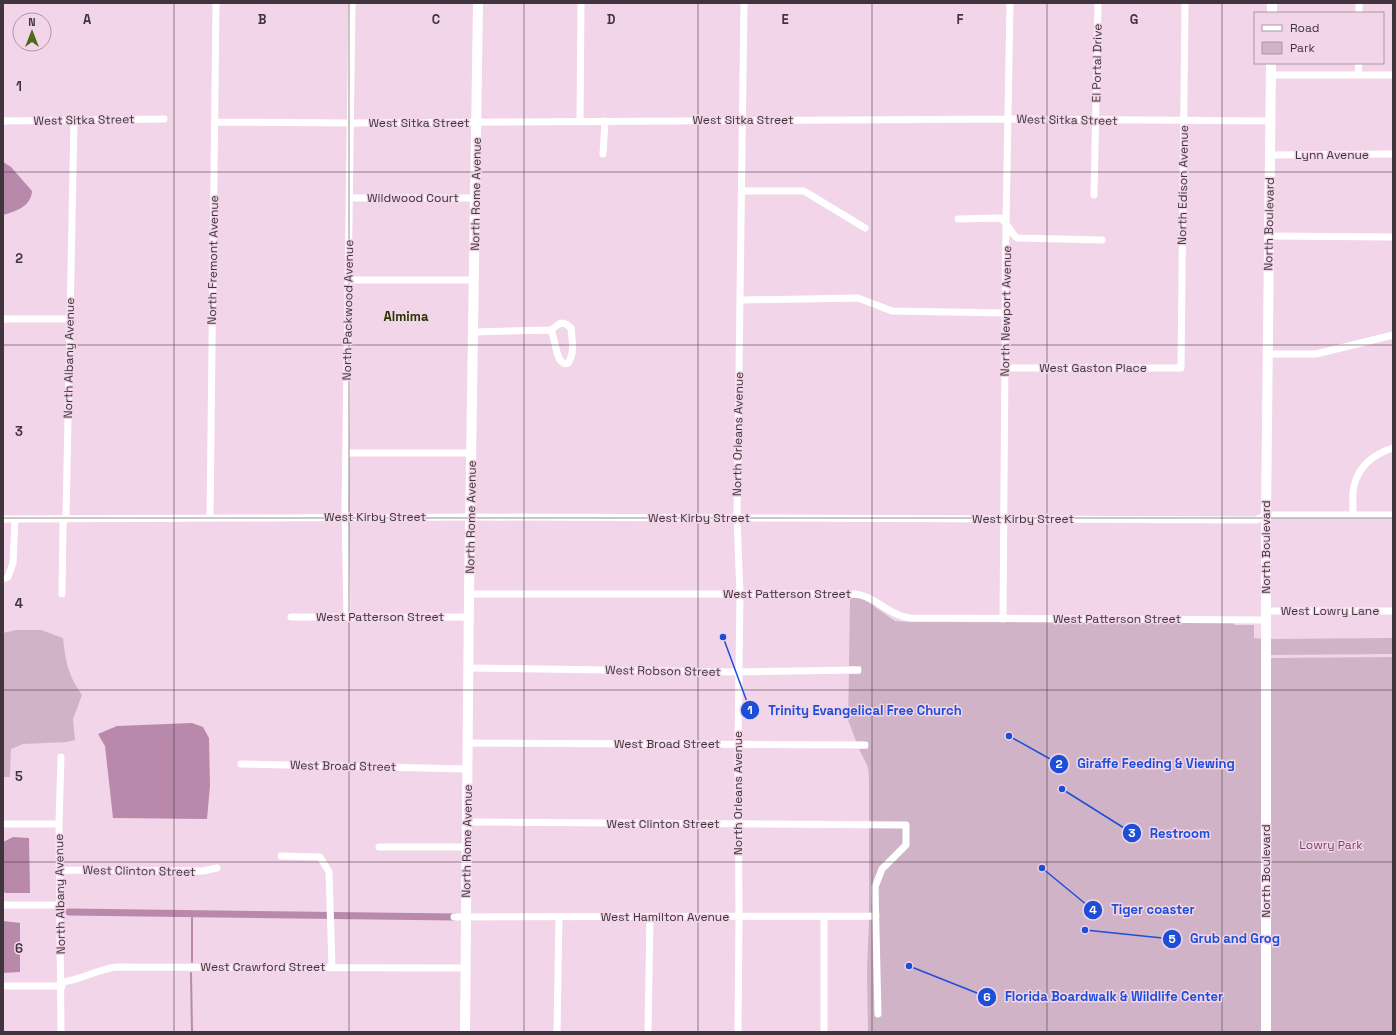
<svg xmlns="http://www.w3.org/2000/svg" width="1396" height="1035" font-family="'Space Grotesk',sans-serif">
	<style>
		.green { fill: #d0b3c7 }
		.forest { fill: #b889ab }
		.lines { fill: none; stroke-linecap: round; stroke-linejoin: round }
		.stream { stroke: #b889ab; stroke-width: 2 }
		.canal { stroke: #b889ab; stroke-width: 7 }
		.street { stroke: #fff; stroke-width: 7 }
		.secondary { stroke: #fff; stroke-width: 10 }
		.grid { fill: none; stroke: #40353c; stroke-width: 1; stroke-opacity: 0.55 }
		.labels { text-anchor: middle; stroke-width: 3; stroke-linejoin: round; paint-order: stroke }
		.street-label { font-size: 12px; fill: #40353c; stroke: #f2d5e9 }
		.park-label { font-size: 12px; fill: #7a3e6b; stroke: #f2d5e9 }
		.neighbourhood-label { font-size: 13px; font-weight: bold; fill: #253700; stroke: #f2d5e9 }
		.grid-label { font-size: 13px; text-anchor: middle; font-weight: bold; fill: #40353c; stroke: #f2d5e9; stroke-width: 3; stroke-linejoin: round; paint-order: stroke }
		.leader { fill: none; stroke: #1d4ed8; stroke-width: 1.5 }
		.callout-dot { fill: #1d4ed8; stroke: #f2d5e9; stroke-width: 1.5 }
		.mark-label { font-size: 12px; text-anchor: middle; font-weight: bold; fill: #fff }
		.callout-label { font-size: 13px; text-anchor: middle; font-weight: bold; fill: #1d4ed8; stroke: #f2d5e9; stroke-width: 3; stroke-linejoin: round; paint-order: stroke }
	</style>
	<rect width="100%" height="100%" fill="#f2d5e9"/>
	<path class="green" d="M850,598H860L865,600L895,621L910,622L1233,623L1235,625H1254V638L1263,639V1032H868L867,970L869,920V781L868,767L859,749H868V742L856,741L848,720L849,674H861V666H849Z
		M16,630H41L63,638C66,663 68,675 82,695L73,719L75,740L66,742L23,744L11,749L10,777H3V633Z
		M1393,638V654L1270,655V639Z
		M1393,657V1032H1269L1270,658Z"/>
	<path class="forest" d="M3,162L11,167L32,191C31,206 17,211 3,215Z
		M192,723L203,727L209,738L210,786L207,819L113,818L105,746L98,734L117,726Z
		M13,837L29,838L30,893H6L3,892V842Z
		M3,921L20,923V972L3,973Z"/>
	<g class="lines">
		<path class="stream" d="M192,962V914
			M191,973L192,1032"/>
		<path class="canal" d="M69,912L454,917"/>
		<path class="street" d="M1359,13V3
			M1271,75H1393
			M1358,75L1359,63
			M3,121L164,119
			M215,122L351,123L1008,119L1271,121
			M580,122L581,3
			M603,154L605,121
			M1270,155L1393,154
			M742,191H804L865,228
			M1094,195L1098,3
			M350,198H476
			M958,219L1000,218C1008,222 1010,233 1017,238L1102,240
			M1269,236L1393,237
			M349,280H475
			M741,300L858,298L892,311L1006,313
			M3,319H70
			M563,323L566,324L571,328C572,338 575,354 568,363C566,364 564,364 562,362C556,358 555,338 551,330L559,324Z
			M474,332L551,330
			M1268,354H1316L1393,335
			M1005,368H1181L1185,3
			M346,453H472
			M1353,514C1353,505 1352,494 1354,486C1359,465 1374,454 1393,448
			M210,518L216,3
			M3,519L476,517L1256,520L1266,515H1393
			M3,579L8,577L13,563L15,519
			M62,594L63,524L66,518L74,120
			M469,594H855C876,596 887,615 910,618L1266,620
			M1266,611H1393
			M291,617H469
			M347,617L345,509L352,3
			M1003,619L1006,224L1010,3
			M469,668L738,672L858,670
			M468,743L865,745
			M61,757L59,824L61,1032
			M241,764L468,769
			M467,822L906,825V845L882,869L875,887L878,1014
			M3,824H59
			M379,847H467
			M281,856L320,857L329,872L332,967
			M60,870L203,871L217,868
			M3,905H60
			M454,917L876,916
			M824,917V1032
			M62,982C81,980 98,969 117,967L466,968
			M3,986H62
			M557,1032L559,917
			M648,1032L650,917
			M738,1032L739,918L738,745L740,594L737,518L744,3"/>
		<path class="secondary" d="M1272,13V3
			M465,1032L469,594L478,3
			M1266,1032V515L1271,63"/>
	</g>
	<path class="grid" d="M174,3V1032M349,3V1032M524,3V1032M698,3V1032M872,3V1032M1047,3V1032M1222,3V1032M3,172H1393M3,345H1393M3,518H1393M3,690H1393M3,862H1393"/>
	<g class="labels">
		<g class="street-label">
			<text transform="translate(1097 63) rotate(-89)" y="4">El Portal Drive</text>
			<text transform="translate(84 120) rotate(-1)" y="4">West Sitka Street</text>
			<text x="743" y="124">West Sitka Street</text>
			<text transform="translate(1067 120) rotate(1)" y="4">West Sitka Street</text>
			<text x="419" y="127">West Sitka Street</text>
			<text x="1332" y="159">Lynn Avenue</text>
			<text transform="translate(1183 185) rotate(-89)" y="4">North Edison Avenue</text>
			<text transform="translate(476 194) rotate(-89)" y="4">North Rome Avenue</text>
			<text x="413" y="202">Wildwood Court</text>
			<text transform="translate(1269 224) rotate(-89)" y="4">North Boulevard</text>
			<text transform="translate(213 260) rotate(-89)" y="4">North Fremont Avenue</text>
			<text transform="translate(348 310) rotate(-89)" y="4">North Packwood Avenue</text>
			<text transform="translate(1006 311) rotate(-89)" y="4">North Newport Avenue</text>
			<text transform="translate(69 358) rotate(-89)" y="4">North Albany Avenue</text>
			<text x="1093" y="372">West Gaston Place</text>
			<text transform="translate(738 434) rotate(-89)" y="4">North Orleans Avenue</text>
			<text x="375" y="521">West Kirby Street</text>
			<text transform="translate(471 517) rotate(-89)" y="4">North Rome Avenue</text>
			<text x="699" y="522">West Kirby Street</text>
			<text x="1023" y="523">West Kirby Street</text>
			<text transform="translate(1266 547) rotate(-90)" y="4">North Boulevard</text>
			<text x="787" y="598">West Patterson Street</text>
			<text x="1330" y="615">West Lowry Lane</text>
			<text x="380" y="621">West Patterson Street</text>
			<text x="1117" y="623">West Patterson Street</text>
			<text transform="translate(663 671) rotate(1)" y="4">West Robson Street</text>
			<text x="667" y="748">West Broad Street</text>
			<text transform="translate(343 766) rotate(1)" y="4">West Broad Street</text>
			<text transform="translate(738 793) rotate(-90)" y="4">North Orleans Avenue</text>
			<text x="663" y="828">West Clinton Street</text>
			<text transform="translate(467 841) rotate(-89)" y="4">North Rome Avenue</text>
			<text transform="translate(139 871) rotate(1)" y="4">West Clinton Street</text>
			<text transform="translate(1266 871) rotate(-90)" y="4">North Boulevard</text>
			<text transform="translate(60 894) rotate(-91)" y="4">North Albany Avenue</text>
			<text x="665" y="921">West Hamilton Avenue</text>
			<text x="263" y="971">West Crawford Street</text>
		</g>
		<g class="park-label">
			<text x="1331" y="849">Lowry Park</text>
		</g>
		<g class="neighbourhood-label">
			<text x="406" y="321">Almima</text>
		</g>
	</g>
	<g class="grid-label">
		<text x="87" y="24">A</text>
		<text x="262" y="24">B</text>
		<text x="436" y="24">C</text>
		<text x="611" y="24">D</text>
		<text x="785" y="24">E</text>
		<text x="960" y="24">F</text>
		<text x="1134" y="24">G</text>
		<text x="19" y="91">1</text>
		<text x="19" y="263">2</text>
		<text x="19" y="436">3</text>
		<text x="19" y="608">4</text>
		<text x="19" y="781">5</text>
		<text x="19" y="953">6</text>
	</g>
	<path class="leader" d="M723 637L750 710M1009 736L1059 764M1062 789L1132 833M1042 868L1093 910M1085 930L1172 939M909 966L987 997"/>
	<g class="callout-dot">
		<circle cx="723" cy="637" r="4"/>
		<circle cx="1009" cy="736" r="4"/>
		<circle cx="1062" cy="789" r="4"/>
		<circle cx="1042" cy="868" r="4"/>
		<circle cx="1085" cy="930" r="4"/>
		<circle cx="909" cy="966" r="4"/>
		<circle cx="750" cy="710" r="10"/>
		<circle cx="1059" cy="764" r="10"/>
		<circle cx="1132" cy="833" r="10"/>
		<circle cx="1093" cy="910" r="10"/>
		<circle cx="1172" cy="939" r="10"/>
		<circle cx="987" cy="997" r="10"/>
	</g>
	<g class="mark-label">
		<text x="750" y="714">1</text>
		<text x="1059" y="768">2</text>
		<text x="1132" y="837">3</text>
		<text x="1093" y="914">4</text>
		<text x="1172" y="943">5</text>
		<text x="987" y="1001">6</text>
	</g>
	<g class="callout-label">
		<text x="865" y="715">Trinity Evangelical Free Church</text>
		<text x="1156" y="768">Giraffe Feeding &amp; Viewing</text>
		<text x="1180" y="838">Restroom</text>
		<text x="1153" y="914">Tiger coaster</text>
		<text x="1235" y="943">Grub and Grog</text>
		<text x="1114" y="1001">Florida Boardwalk &amp; Wildlife Center</text>
	</g>
	<rect width="1396" height="1035" fill="none" stroke="#40353c" stroke-width="8"/>
	<rect x="1254" y="12" width="130" height="52" fill="#f2d5e9" stroke="#ab95a4"/>
	<rect x="1262" y="25" width="20" height="6" fill="#ffffff" stroke="#ab95a4"/>
	<text x="1290" y="32" font-size="12" fill="#40353c">Road</text>
	<rect x="1262" y="42" width="20" height="12" fill="#d0b3c7" stroke="#ab95a4"/>
	<text x="1290" y="52" font-size="12" fill="#40353c">Park</text>
	<g transform="translate(32 32)"><circle r="19" fill="#f2d5e9" stroke="#ab95a4"/>
	<path d="M0-3L7 15L0 10L-7 15Z" fill="#4e691b"/>
	<text y="-6" font-size="11" font-weight="bold" text-anchor="middle" fill="#40353c">N</text>
	</g>
</svg>
